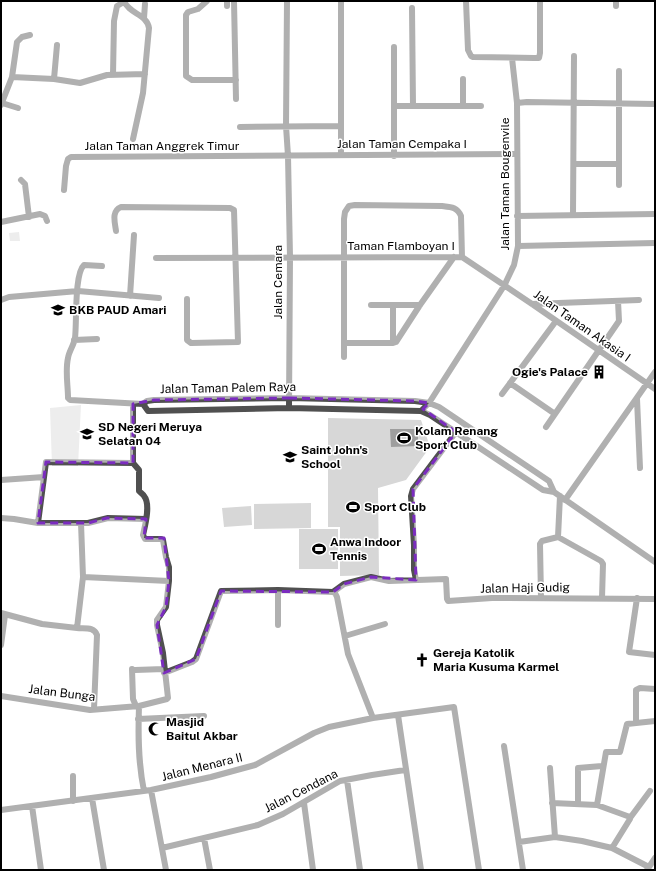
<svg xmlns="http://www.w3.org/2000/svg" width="656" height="871" font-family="'Public Sans',sans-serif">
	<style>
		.green { fill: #d7d7d7 }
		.water { fill: #9e9e9e }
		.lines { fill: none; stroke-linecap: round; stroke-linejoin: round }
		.minor { stroke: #505050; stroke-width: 6 }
		.marked { fill: none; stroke: #7b2cbf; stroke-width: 3; stroke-dasharray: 8 5; stroke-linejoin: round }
		.labels { text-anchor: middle; stroke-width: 3; stroke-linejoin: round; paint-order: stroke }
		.street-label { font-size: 12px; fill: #000; stroke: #fff }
		.poi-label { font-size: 12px; font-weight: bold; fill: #000; stroke: #fff; text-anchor: start }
	</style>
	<rect width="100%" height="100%" fill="#fff"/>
	<path class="green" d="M19,232L20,241H10L9,233Z
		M81,405L78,466H52L50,408Z
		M328,418L421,420L430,447L406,480L378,488L379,575L340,576V527H328Z
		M311,503V528L254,529V504Z
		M251,506L252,525L224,527L222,508Z
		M299,529H338V569H299Z"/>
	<path class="water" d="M390,429H418V446L391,447Z"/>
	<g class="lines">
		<path class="minor" d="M124,1C129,14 147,14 149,28L143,93L133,139
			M207,1L198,9L188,12L186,15V76L192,80H236
			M227,1V6
			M234,1L236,99
			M287,1L286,126L288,156L290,257L289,408
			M341,1V155
			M466,1L468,50L471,56L473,57L534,58H539L540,53V1
			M616,1V6
			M412,8L413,106
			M144,18L145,4
			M113,75L114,21L117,6L124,2
			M12,77L54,79L80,83L107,75L145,74
			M54,79L57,45
			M463,79V106
			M2,103L18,108
			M517,103L527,102L655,104
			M1,105L12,77L17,42L22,37L30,35
			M394,106H481
			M240,127L341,126
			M394,156V47
			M574,164H619
			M21,180L25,184L29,217
			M619,185V71
			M64,190L66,166L68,159L71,157L517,154
			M573,214L574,56
			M517,216L655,214
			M1,222L40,214L45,216L47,221
			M116,231C115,223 111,211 121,207L230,208L234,210L238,342L191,343L187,340V299
			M518,246L655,243
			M156,258L462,257L532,304L655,389
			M102,266L84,265C74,274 77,323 75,338C74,345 69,351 68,358C65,371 68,385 68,398L70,400L143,404
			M130,296L134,235
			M1,300L9,297L78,291L159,298
			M532,304L639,300
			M371,305H420
			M74,340L97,339
			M344,343H393L396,342L420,305L454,257
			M393,343V305
			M344,357V219L345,212L349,206L355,205L442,206C451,207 457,207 461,216L462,257
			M510,383L555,414
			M502,394L556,321
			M637,399L640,468
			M143,404L147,401L154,400L289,398L415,401L429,403L439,407L549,481L554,492L655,562
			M143,404L148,411L289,408L421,411L430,415L543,490L554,492
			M421,411L429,403L504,286L514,265L518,246L517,103L512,58
			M546,427L619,321L618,301
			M1,480L44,477
			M565,500L655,372
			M1,518L14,519L38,523H88L108,518L146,519
			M38,523L46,462L133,463
			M81,523L83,577L77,628C84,629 94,626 97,635L94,709
			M558,537L560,496
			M83,577L169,581
			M416,580L414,570V545L411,496L413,489L456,432
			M278,590V625
			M333,592L344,584L371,577L389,581L446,579L447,599L448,601L492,598L655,599
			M541,598L540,544L542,541L558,537L601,561L603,564L602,598
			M637,598L629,652L655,655
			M1,613L42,624L77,628
			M345,636L385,624
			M1,645L5,615
			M132,669L133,699L136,706
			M135,670L164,669
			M164,673L192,662L196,659L221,591L278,590L333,592L335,593L337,597L348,654L373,718
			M1,696L90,710L139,706L167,699L168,698L163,653L157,625V620L166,607L169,581V567L166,557L163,540L161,539H145L143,535C145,526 151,504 144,496C143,494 141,493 139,491V470L133,463V404
			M139,706C138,735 138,762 144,791
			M398,715L421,870
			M138,719L204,716
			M636,722V690L640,688L655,689
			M504,746L523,870
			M550,768L555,837
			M73,776V801
			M347,780L360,870
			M151,790L166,870
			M92,798L104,870
			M304,803L313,870
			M552,803L597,805L630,817V819L612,848
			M578,803V768L602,766
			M597,805L606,752H620L627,724L655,721
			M32,806L41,870
			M1,810L151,790L211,777L255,765L314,733L329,727L373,718L454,707L479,870
			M630,818L650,791
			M204,838L210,870
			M519,842L555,837L582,841L612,848L649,867
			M162,848L258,825L283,814L340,781L372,775L405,770
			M647,870L655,858"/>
	</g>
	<path d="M0 0H656V871H0ZM289,398L415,401L429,403L423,409L456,432L413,489L416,580L371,577L344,584L333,592L221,591L196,659L164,673L157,625L166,607L169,581L164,538H144L146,519L107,518L88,523H38L46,462L133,463V404L154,400Z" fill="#fff" fill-opacity=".55" fill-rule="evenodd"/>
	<path class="marked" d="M289,398L415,401L429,403L423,409L456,432L413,489L416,580L371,577L344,584L333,592L221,591L196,659L164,673L157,625L166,607L169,581L164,538H144L146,519L107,518L88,523H38L46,462L133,463V404L154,400Z"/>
	<defs>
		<g id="school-bare" transform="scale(1.08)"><path d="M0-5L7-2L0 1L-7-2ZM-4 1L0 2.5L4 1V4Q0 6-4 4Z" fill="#000" stroke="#fff" stroke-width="2.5" paint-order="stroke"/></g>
		<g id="building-bare" transform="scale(1.08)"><path d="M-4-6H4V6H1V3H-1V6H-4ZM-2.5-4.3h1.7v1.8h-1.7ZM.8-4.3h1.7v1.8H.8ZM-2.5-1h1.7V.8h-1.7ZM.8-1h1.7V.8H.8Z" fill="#000" stroke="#fff" stroke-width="2.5" paint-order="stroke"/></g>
		<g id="stadium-bare" transform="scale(1.08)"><path d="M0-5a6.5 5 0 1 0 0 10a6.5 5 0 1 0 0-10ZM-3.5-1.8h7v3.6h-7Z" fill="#000" stroke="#fff" stroke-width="2.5" paint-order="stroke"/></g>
		<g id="church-bare" transform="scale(1.08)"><path d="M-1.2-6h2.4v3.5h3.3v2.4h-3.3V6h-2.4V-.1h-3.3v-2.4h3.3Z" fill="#000" stroke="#fff" stroke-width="2.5" paint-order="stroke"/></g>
		<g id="mosque-bare" transform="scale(1.08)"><path d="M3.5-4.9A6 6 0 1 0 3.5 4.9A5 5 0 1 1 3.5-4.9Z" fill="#000" stroke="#fff" stroke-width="2.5" paint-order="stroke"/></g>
	</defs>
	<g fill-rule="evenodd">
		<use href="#school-bare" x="58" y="310"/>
		<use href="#building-bare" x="599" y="372"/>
		<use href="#school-bare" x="87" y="434"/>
		<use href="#stadium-bare" x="404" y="438"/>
		<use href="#school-bare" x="290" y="457"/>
		<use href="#stadium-bare" x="353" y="507"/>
		<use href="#stadium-bare" x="319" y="549"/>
		<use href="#church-bare" x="422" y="660"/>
		<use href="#mosque-bare" x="155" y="729"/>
	</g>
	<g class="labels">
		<g class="street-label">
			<text x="402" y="148">Jalan Taman Cempaka I</text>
			<text x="162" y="150">Jalan Taman Anggrek Timur</text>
			<text transform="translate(505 184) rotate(-90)" y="4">Jalan Taman Bougenvile</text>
			<text x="401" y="250">Taman Flamboyan I</text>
			<text transform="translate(278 282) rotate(-90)" y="4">Jalan Cemara</text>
			<text transform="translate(582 326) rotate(35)" y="4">Jalan Taman Akasia I</text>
			<text transform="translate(228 388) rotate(-1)" y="4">Jalan Taman Palem Raya</text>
			<text transform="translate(525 588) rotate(-1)" y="4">Jalan Haji Gudig</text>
			<text transform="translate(62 693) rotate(7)" y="4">Jalan Bunga</text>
			<text transform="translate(202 767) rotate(-14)" y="4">Jalan Menara II</text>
			<text transform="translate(301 791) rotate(-27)" y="4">Jalan Cendana</text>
		</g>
		<g class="poi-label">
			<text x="69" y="314">BKB PAUD Amari</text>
			<text x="588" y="376" text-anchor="end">Ogie's Palace</text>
			<text x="98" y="431">SD Negeri Meruya<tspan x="98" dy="14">Selatan 04</tspan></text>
			<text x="415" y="435">Kolam Renang<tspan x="415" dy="14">Sport Club</tspan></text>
			<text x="301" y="454">Saint John's<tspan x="301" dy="14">School</tspan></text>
			<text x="364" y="511">Sport Club</text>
			<text x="330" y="546">Anwa Indoor<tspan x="330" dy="14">Tennis</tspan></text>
			<text x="433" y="657">Gereja Katolik<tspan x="433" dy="14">Maria Kusuma Karmel</tspan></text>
			<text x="166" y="726">Masjid<tspan x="166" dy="14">Baitul Akbar</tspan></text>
		</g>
	</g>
	<rect width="656" height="871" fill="none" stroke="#000000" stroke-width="4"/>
</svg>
